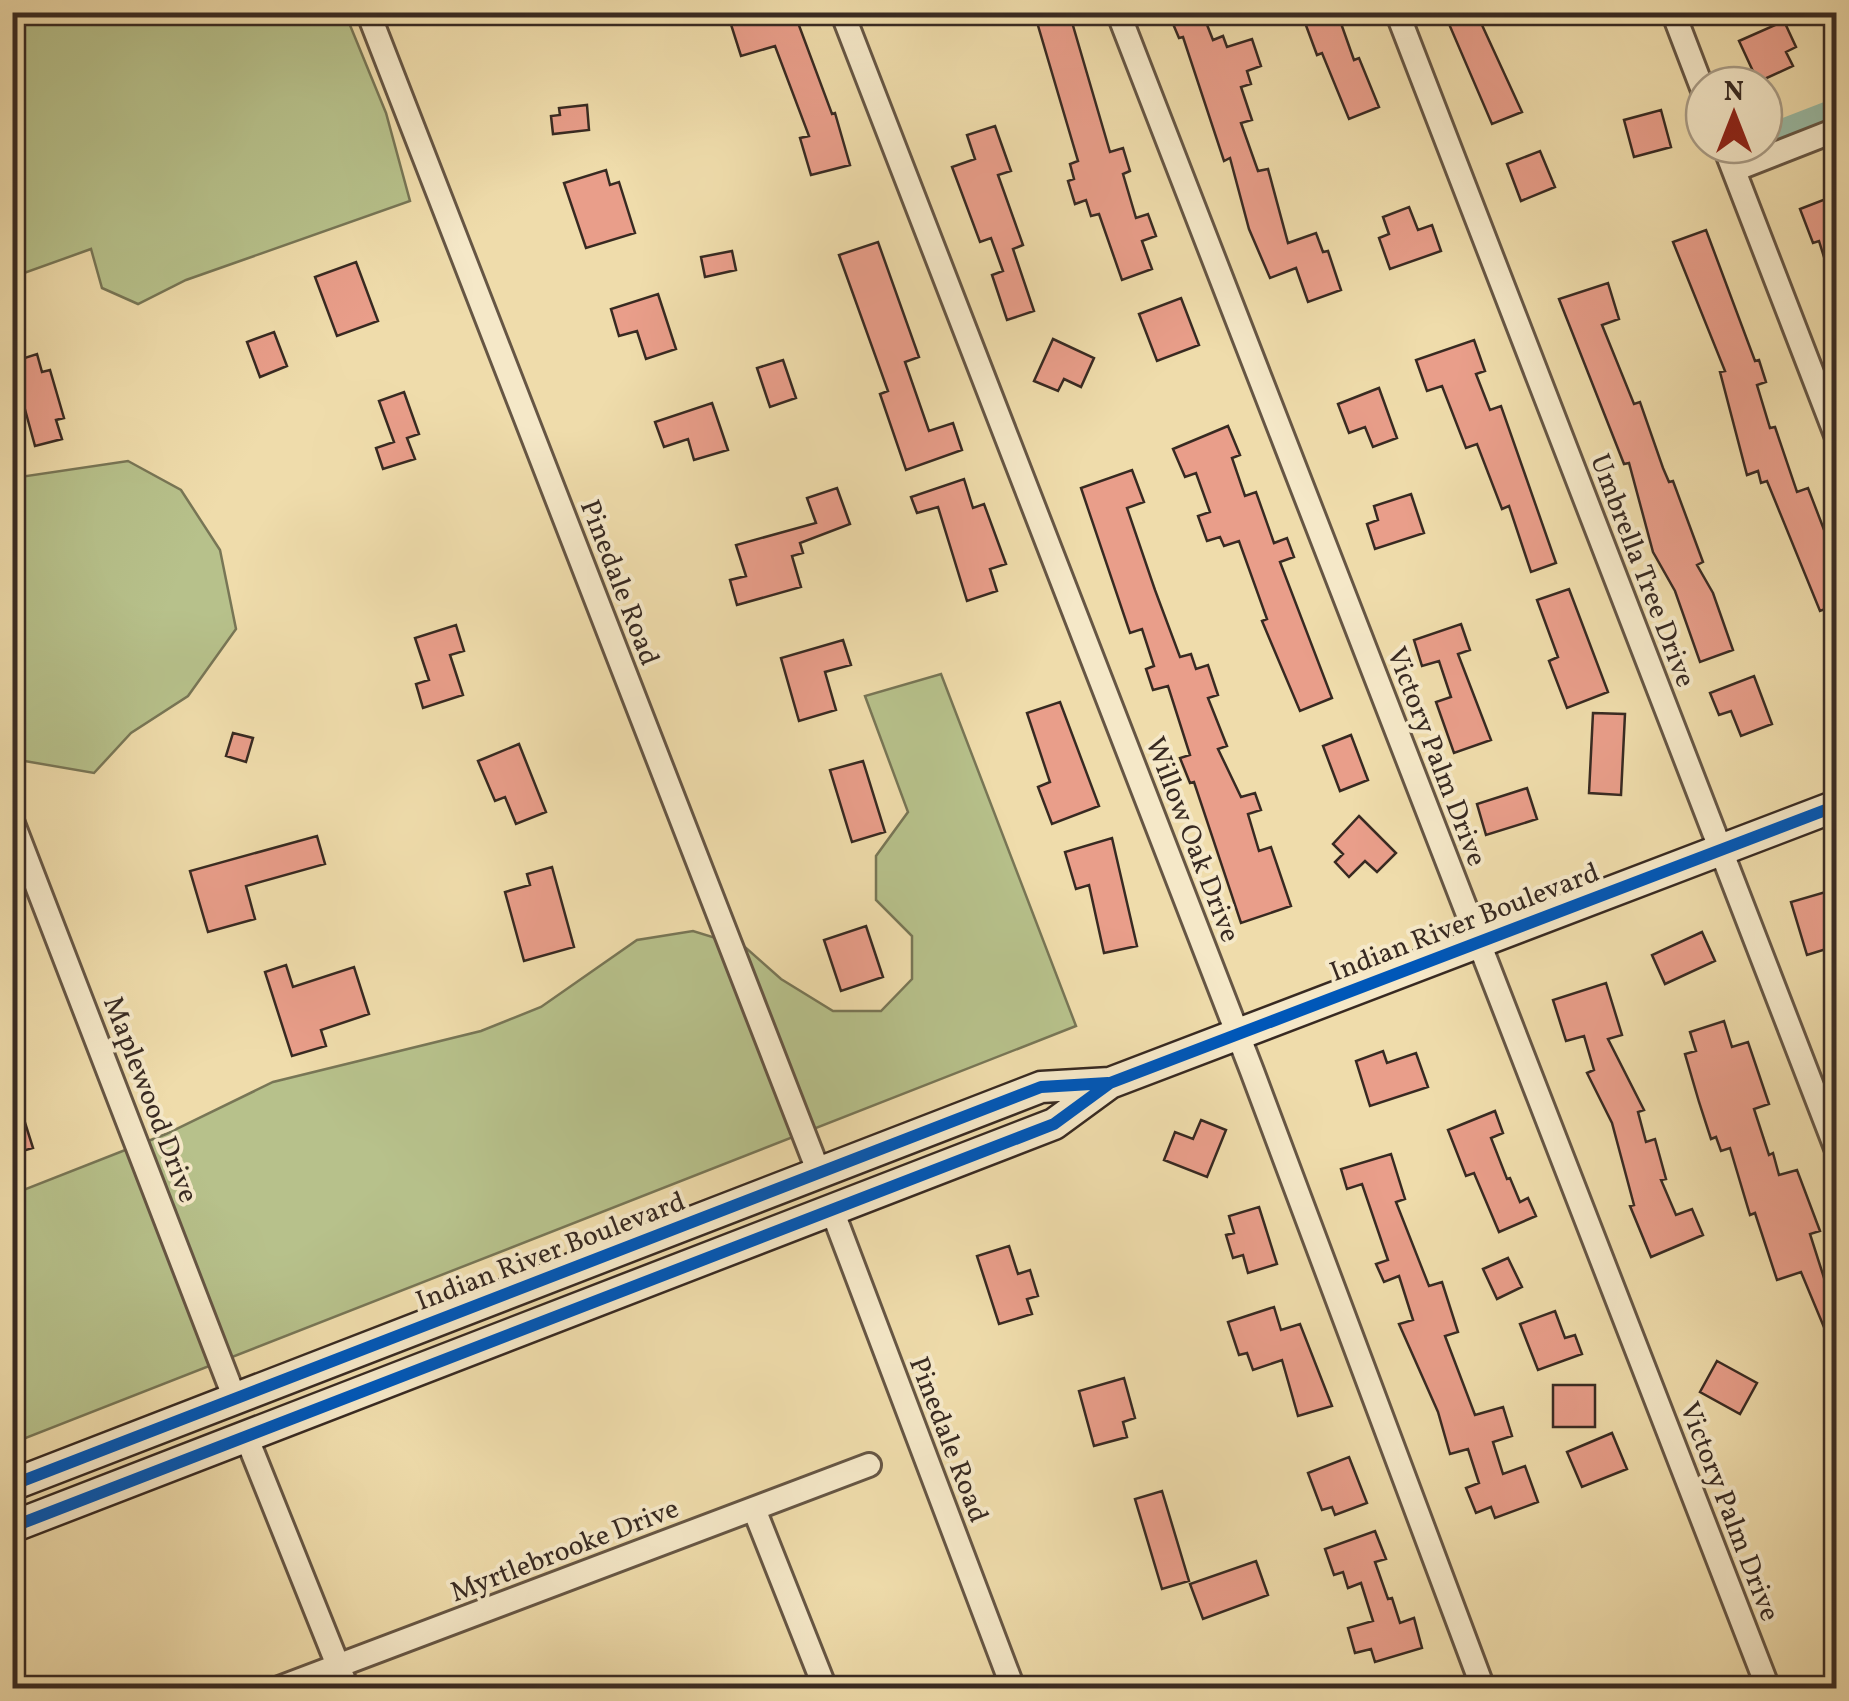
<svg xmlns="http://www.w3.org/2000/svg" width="1849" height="1701" font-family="Vollkorn,serif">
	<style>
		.green { fill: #b7c18b; stroke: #787656; stroke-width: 2.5 }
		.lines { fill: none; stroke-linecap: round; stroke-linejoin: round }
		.canal { stroke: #9abca6; stroke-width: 20 }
		.building { fill: #e99e8a; stroke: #382a22; stroke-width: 2.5 }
		.street-casing { stroke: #665644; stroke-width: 28 }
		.secondary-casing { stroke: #382a22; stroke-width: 35 }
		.street { stroke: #f5e8c8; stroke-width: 22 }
		.secondary { stroke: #f5e8c8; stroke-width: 30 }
		.cycleway-casing { stroke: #f5e8c8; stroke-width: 19 }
		.cycleway { stroke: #0057b8; stroke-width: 12 }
		.labels { text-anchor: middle; stroke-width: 8; stroke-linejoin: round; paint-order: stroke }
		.street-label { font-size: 28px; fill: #382a22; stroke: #f5e8c8 }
	</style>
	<rect width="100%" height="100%" fill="#efdcab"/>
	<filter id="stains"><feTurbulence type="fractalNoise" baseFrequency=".002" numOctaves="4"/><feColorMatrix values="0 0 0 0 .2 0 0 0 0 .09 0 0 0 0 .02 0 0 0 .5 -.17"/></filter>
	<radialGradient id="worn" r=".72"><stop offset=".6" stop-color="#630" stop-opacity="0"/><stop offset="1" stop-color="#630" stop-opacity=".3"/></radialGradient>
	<path class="green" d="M13,12L345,13L386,113L410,201L186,280L138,304L102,288L91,249L13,277Z
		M128,461L181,490L220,550L236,629L188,696L131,733L94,773L13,759V478Z
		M941,674L1076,1026L13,1443V1194L166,1134L273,1082L481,1031L541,1007L637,940L693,931L745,947L781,979L833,1011H881L912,979V936L876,900V856L908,812L865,696Z"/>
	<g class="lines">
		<path class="canal" d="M1764,136L1836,108"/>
	</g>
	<path class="building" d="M727,12H794L832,114L835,113L850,165L811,175L800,138L809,136L775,46L741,56Z
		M1034,12H1069L1110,152L1123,148L1130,171L1123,174L1136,218L1148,214L1156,236L1142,241L1152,269L1122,280L1099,214L1091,216L1086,200L1075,204L1068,181L1074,179L1070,164L1078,161Z
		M1168,12H1202L1213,40L1223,36L1227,47L1252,39L1261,66L1247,71L1251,84L1241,87L1252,120L1241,123L1258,171L1268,169L1288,243L1316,233L1323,252L1328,251L1341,290L1308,302L1296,268L1270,278L1249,229L1230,158L1224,161L1183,37L1179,38Z
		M1301,12H1337L1354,60L1359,58L1379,107L1349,119L1322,53L1317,55Z
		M1476,12L1522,112L1492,124L1449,24Z
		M1784,21L1796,47L1786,52L1793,66L1758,82L1739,41Z
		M587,105L589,130L553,134L551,116L560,115L559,108Z
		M1661,110L1671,147L1634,157L1624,120Z
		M995,126L1011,171L998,175L1023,245L1013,249L1034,311L1007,320L992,275L1003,271L991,238L980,242L952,167L975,159L967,135Z
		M1540,151L1555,187L1521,201L1507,164Z
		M606,170L610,185L619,182L635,233L586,248L564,183Z
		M1836,195V286H1833L1819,241L1813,243L1800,209Z
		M1409,207L1418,230L1432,225L1441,251L1390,269L1379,238L1389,234L1383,217Z
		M1706,230L1755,361L1759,360L1766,382L1757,385L1770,428L1775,427L1797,492L1808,488L1836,561V605L1820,611L1767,481L1761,483L1758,471L1747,475L1720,372L1725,371L1673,242Z
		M878,242L919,357L905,362L929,431L953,423L962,450L906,470L880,394L888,391L839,255Z
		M732,251L736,270L705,277L701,257Z
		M356,262L378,321L337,336L315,277Z
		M1608,283L1619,319L1602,325L1634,404L1640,402L1663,468L1669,482L1673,481L1703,562L1697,565L1713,593L1733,650L1700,662L1675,591L1653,552L1629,463L1624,464L1559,299Z
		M658,294L676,349L646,359L637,331L619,336L611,309Z
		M1181,298L1199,345L1157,361L1139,314Z
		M274,332L287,366L260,377L247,342Z
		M1053,339L1094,358L1081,387L1064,379L1058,391L1034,381Z
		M1474,340L1485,371L1476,374L1490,410L1501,406L1556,563L1531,572L1509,506L1502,509L1477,444L1466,448L1442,386L1427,391L1416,360Z
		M37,354L42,372L50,370L64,418L56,420L62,439L35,446L12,362Z
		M783,360L796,398L770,407L757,368Z
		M1379,388L1397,438L1373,447L1365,427L1349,433L1338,404Z
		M404,392L419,434L407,438L415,459L383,469L376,448L394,442L379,401Z
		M712,403L728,450L694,460L688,439L664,447L655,422Z
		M1228,426L1240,455L1232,458L1245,496L1256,492L1274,543L1287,538L1294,557L1280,562L1332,698L1300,711L1262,621L1267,619L1239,541L1224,546L1220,537L1207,541L1198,516L1210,512L1196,473L1185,477L1173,449Z
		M1132,470L1144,502L1127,508L1155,590L1180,657L1191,654L1196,669L1208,665L1218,695L1208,698L1227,746L1218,749L1241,797L1255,793L1261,810L1248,814L1259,851L1271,847L1291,906L1241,923L1194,782L1190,783L1180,758L1190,755L1168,686L1153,690L1146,669L1154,666L1142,629L1130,633L1081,488Z
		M964,479L973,508L984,504L1006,564L990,569L997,591L967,601L938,507L917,513L911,497Z
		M837,488L850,524L800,543L803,553L792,556L801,587L737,605L730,580L746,576L736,545L816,523L807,498Z
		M1411,494L1424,533L1375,549L1367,524L1378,520L1374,506Z
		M1569,589L1608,692L1567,708L1549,661L1558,657L1537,600Z
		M1461,624L1470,650L1458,654L1491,740L1454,753L1436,702L1451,697L1439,661L1422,666L1414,640Z
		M456,625L464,651L450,655L463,695L423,708L416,684L429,680L415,638Z
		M843,640L851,665L825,672L836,710L799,721L781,658Z
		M1754,676L1772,724L1741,736L1731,711L1719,715L1710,693Z
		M1060,702L1099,806L1052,824L1038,787L1050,782L1027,713Z
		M1593,713L1625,714L1621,795L1589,793Z
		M233,733L253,738L246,762L226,756Z
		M1351,735L1368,780L1340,791L1323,746Z
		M519,744L546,812L516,824L505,797L495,801L478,761Z
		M863,761L885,832L852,842L830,770Z
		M1527,788L1537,819L1486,835L1477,804Z
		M1359,816L1396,853L1377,872L1365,861L1349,877L1335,862L1343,854L1333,844Z
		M317,836L325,864L246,886L255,919L208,932L190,871Z
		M1112,838L1137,946L1104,953L1089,885L1076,889L1065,852Z
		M552,867L574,947L524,961L505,892L530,885L527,874Z
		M1829,891L1836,915V946L1807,955L1791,902Z
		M866,926L883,977L841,991L824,940Z
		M1702,932L1715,961L1665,984L1652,955Z
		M286,965L293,987L354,967L369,1014L321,1030L326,1046L292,1056L265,972Z
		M1606,983L1622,1035L1608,1039L1644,1110L1638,1112L1646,1142L1655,1139L1666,1179L1661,1180L1676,1215L1692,1209L1703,1235L1651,1257L1630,1206L1634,1205L1612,1123L1587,1073L1594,1070L1584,1036L1566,1041L1553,1000Z
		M1724,1021L1732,1047L1748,1042L1769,1104L1754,1109L1769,1155L1773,1153L1779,1175L1797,1170L1820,1231L1810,1234L1825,1281L1836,1276V1356L1801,1272L1777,1280L1755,1213L1750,1215L1730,1148L1721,1151L1716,1137L1711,1139L1699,1102L1685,1054L1696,1051L1690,1032Z
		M1383,1051L1387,1063L1416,1053L1428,1087L1370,1106L1356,1061Z
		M12,1094H16L33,1148L12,1154Z
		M1495,1111L1503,1133L1491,1138L1507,1179L1510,1178L1520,1202L1528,1198L1536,1216L1499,1232L1474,1173L1466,1176L1448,1130Z
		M1201,1120L1226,1130L1207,1177L1164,1160L1175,1132L1193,1139Z
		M1391,1154L1405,1199L1396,1202L1429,1286L1442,1282L1458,1332L1445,1336L1475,1415L1503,1407L1512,1436L1493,1442L1503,1474L1525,1466L1538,1502L1495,1518L1491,1507L1476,1513L1466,1488L1479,1483L1468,1449L1450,1454L1438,1412L1399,1324L1413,1320L1399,1276L1384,1282L1376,1264L1388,1260L1362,1184L1347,1189L1341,1169Z
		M1259,1207L1277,1264L1248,1273L1243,1255L1233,1258L1226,1235L1234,1233L1229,1216Z
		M1009,1246L1018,1274L1030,1270L1038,1296L1027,1299L1032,1314L999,1324L977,1256Z
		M1508,1258L1522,1287L1497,1299L1483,1269Z
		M1274,1307L1281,1330L1300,1324L1332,1406L1298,1416L1282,1360L1253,1370L1247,1353L1239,1355L1228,1322Z
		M1555,1311L1565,1338L1575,1335L1582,1354L1538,1370L1520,1324Z
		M1717,1361L1757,1383L1740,1414L1700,1392Z
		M1124,1378L1135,1418L1123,1422L1127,1437L1094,1446L1079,1391Z
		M1553,1385H1595V1427H1553Z
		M1612,1433L1627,1469L1582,1487L1567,1452Z
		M1349,1457L1367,1503L1335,1515L1332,1507L1322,1510L1308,1473Z
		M1162,1491L1189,1581L1162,1589L1135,1499Z
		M1375,1531L1386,1559L1375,1562L1388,1599L1392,1598L1400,1623L1414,1618L1422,1648L1375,1662L1371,1649L1355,1653L1348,1628L1373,1621L1361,1583L1348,1588L1343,1572L1334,1575L1325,1549Z
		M1256,1561L1268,1595L1203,1619L1190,1584Z"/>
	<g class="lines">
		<g class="street-casing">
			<path id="street" d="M368,12L819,1173
				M842,12L1252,1071L1483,1688
				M1118,12L1768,1688
				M1397,12L1836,1148
				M1673,12L1704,93
				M1724,145L1836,435
				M1734,170L1836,130
				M12,821L235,1399
				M832,1210L1013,1688
				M246,1436L347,1688
				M754,1509L825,1688
				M279,1688L869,1465"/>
		</g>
		<g class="secondary-casing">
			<path id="secondary" d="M12,1485L1041,1087L1110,1083
				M12,1527L1054,1124L1110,1083L1836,806"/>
		</g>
		<use href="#street" class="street"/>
		<use href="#secondary" class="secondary"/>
		<g class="cycleway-casing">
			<path id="cycleway" d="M12,1485L1041,1087L1108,1083
				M12,1527L1054,1124L1110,1083L1836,806"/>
		</g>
		<use href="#cycleway" class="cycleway"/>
	</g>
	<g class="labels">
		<g class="street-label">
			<text transform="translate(1644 570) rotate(69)" y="10">Umbrella Tree Drive</text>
			<text transform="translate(621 582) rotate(69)" y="10">Pinedale Road</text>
			<text transform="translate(1438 756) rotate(69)" y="10">Victory Palm Drive</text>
			<text transform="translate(1194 839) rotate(69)" y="10">Willow Oak Drive</text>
			<text transform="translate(1464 921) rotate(-21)" y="10">Indian River Boulevard</text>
			<text transform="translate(152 1099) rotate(69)" y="10">Maplewood Drive</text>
			<text transform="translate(550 1250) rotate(-21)" y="10">Indian River Boulevard</text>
			<text transform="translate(950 1439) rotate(69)" y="10">Pinedale Road</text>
			<text transform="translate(1731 1511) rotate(69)" y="10">Victory Palm Drive</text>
			<text transform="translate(564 1549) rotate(-21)" y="10">Myrtlebrooke Drive</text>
		</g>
	</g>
	<rect width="1849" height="1701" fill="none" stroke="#efdcab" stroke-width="50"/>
	<rect x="15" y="15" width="1819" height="1671" fill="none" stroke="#382a22" stroke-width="5"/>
	<rect x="25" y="25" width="1799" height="1651" fill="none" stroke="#382a22" stroke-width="2.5"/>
	<g transform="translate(1734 115)"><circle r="48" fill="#f5e8c8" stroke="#a99c86" stroke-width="2.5"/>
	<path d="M0-8L18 38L0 25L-18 38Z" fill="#8f2418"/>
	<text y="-15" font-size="28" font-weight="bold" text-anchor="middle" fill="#382a22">N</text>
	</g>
	<rect width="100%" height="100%" filter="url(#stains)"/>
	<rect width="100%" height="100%" fill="url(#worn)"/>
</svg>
